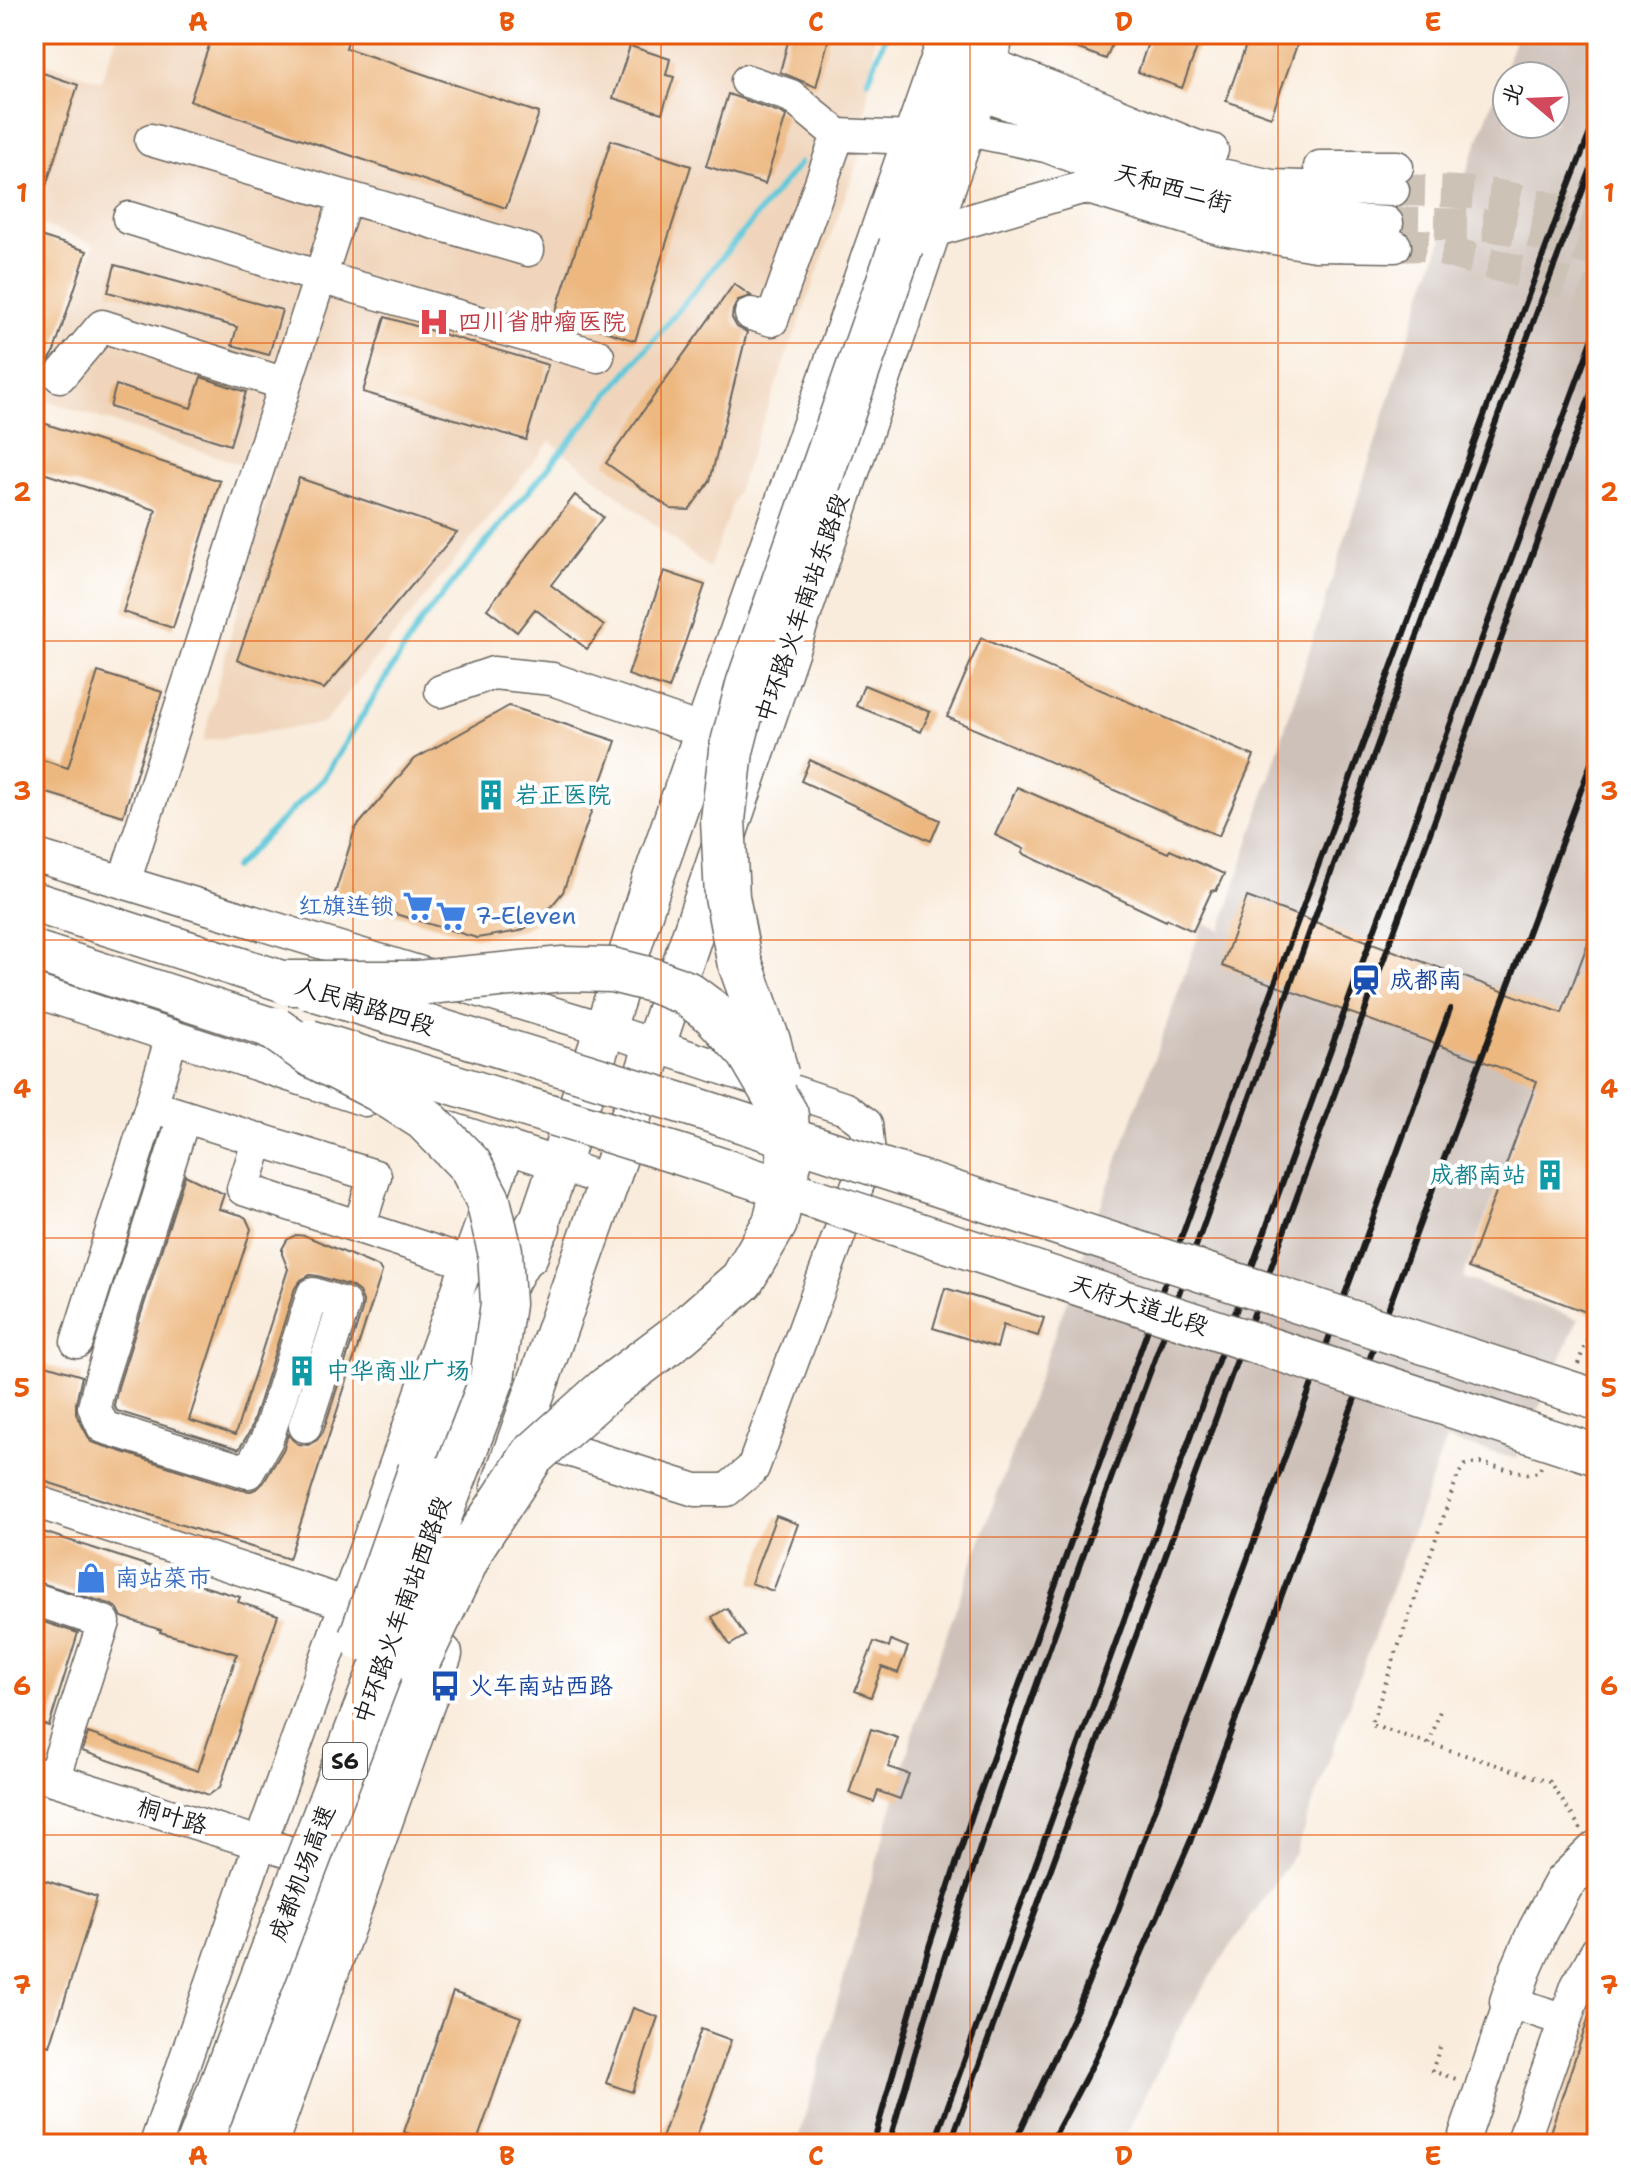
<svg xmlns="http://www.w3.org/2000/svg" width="1631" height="2178" font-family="'Shantell Sans','LXGW WenKai TC',sans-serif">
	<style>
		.built { fill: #f0d5bc }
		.industrial { fill: #cec1b9; fill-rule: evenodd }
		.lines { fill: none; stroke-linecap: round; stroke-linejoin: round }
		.stream { stroke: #5fc8d9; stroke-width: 6 }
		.building { fill: #edb880 }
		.minor-tunnel { stroke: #cdc2b6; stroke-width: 32; stroke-dasharray: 32 16; stroke-linecap: butt }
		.minor-casing { stroke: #69655f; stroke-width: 35 }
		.major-casing { stroke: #69655f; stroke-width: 43 }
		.highway-casing { stroke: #69655f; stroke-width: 47 }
		.path { stroke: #69655f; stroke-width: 4; stroke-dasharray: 2 6; stroke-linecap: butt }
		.minor { stroke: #fff; stroke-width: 32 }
		.major { stroke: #fff; stroke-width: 40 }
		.highway { stroke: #fff; stroke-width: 44 }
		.rail { stroke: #1c1c1c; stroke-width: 6 }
		.major-bridge-casing { stroke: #69655f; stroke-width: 43; stroke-linecap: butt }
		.highway-bridge-casing { stroke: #69655f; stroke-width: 47; stroke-linecap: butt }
		.major-bridge { stroke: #fff; stroke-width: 40 }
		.highway-bridge { stroke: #fff; stroke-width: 44 }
		.grid { fill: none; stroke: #e8590c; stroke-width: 2; stroke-opacity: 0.55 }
		.labels { text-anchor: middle; stroke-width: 8; stroke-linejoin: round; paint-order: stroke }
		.shield { fill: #fff; stroke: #606060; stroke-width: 2 }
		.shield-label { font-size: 22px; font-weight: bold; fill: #1c1c1c }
		.street-label { font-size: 24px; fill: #1c1c1c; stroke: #fff }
		.health-label { font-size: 24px; fill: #be3a42; stroke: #fff; text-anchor: start }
		.culture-label { font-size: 24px; fill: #0d838f; stroke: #fff; text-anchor: start }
		.shop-label { font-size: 24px; fill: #366cbe; stroke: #fff; text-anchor: start }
		.transit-label { font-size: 24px; fill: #164399; stroke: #fff; text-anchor: start }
		.neatline { fill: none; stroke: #e8590c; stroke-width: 3 }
		.grid-label { font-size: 26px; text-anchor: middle; font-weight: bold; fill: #e8590c }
	</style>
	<rect width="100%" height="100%" fill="#fff"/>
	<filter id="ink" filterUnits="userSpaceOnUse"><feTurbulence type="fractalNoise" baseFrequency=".0125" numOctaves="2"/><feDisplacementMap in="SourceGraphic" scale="16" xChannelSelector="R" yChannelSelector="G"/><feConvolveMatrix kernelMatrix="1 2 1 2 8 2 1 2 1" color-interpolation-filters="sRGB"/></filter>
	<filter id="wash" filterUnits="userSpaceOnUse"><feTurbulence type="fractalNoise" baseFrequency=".006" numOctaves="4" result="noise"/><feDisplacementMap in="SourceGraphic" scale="32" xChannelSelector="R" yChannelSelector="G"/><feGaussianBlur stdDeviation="1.8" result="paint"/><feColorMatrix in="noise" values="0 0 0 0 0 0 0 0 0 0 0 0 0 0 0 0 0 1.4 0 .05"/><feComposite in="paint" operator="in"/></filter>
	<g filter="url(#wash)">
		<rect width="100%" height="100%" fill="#f9ecdc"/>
		<path class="built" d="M118,34H875L861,153L709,568L550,441L324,723L203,741L273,475L45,400L94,244L34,222V59L101,81Z"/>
		<path class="industrial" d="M1517,34H1597V919L1463,1278L1578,1319L1517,1459L1446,1440L1295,1853L1211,1975L1177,2031L1122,2144H797L921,1705L1203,923L1221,930L1424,289ZM1507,76H1555V124H1507Z"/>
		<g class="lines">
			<path class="stream" d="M868,81L886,34
				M234,868L323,779L422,620L800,163"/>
		</g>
		<g id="blocks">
			<path class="building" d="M213,34H350L346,48L539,113L506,208L190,101Z
				M790,34H830L816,87L780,72Z
				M1043,34H1116L1106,59L1043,36Z
				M1151,34H1202L1182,88L1138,72Z
				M1250,34H1301L1271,117L1226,101Z
				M630,46L670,59L666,75L674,77L662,113L613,98Z
				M43,73L78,85L38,211L34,210V101Z
				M728,94L782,113L786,116L765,184L706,166Z
				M611,140L691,166L635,341L555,314Z
				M34,234L87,251L53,354L42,372L44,385L37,403H34Z
				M115,265L282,310L269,355L232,345L237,327L108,292Z
				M734,284L751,296L738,300L733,310L732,318L737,327L747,332L710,481L689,510L671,509L606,463Z
				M385,317L548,365L526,440L363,392Z
				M201,377L246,392L230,445L110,407L116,385L191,408Z
				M34,420L220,481L173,628L123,612L156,510L34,470Z
				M299,478L457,532L324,689L237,660Z
				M575,495L603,517L551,585L604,626L587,649L535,609L517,632L487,609Z
				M664,571L705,585L669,689L628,675Z
				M981,638L1254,756L1219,836L947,717Z
				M98,672L162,692L123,816L34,789V757L68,768Z
				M864,685L930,712L921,732L856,706Z
				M509,706L616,741L563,892L541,919L520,931L477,938L334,896L355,829L413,760Z
				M810,760L940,820L931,841L801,781Z
				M1017,787L1168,853L1170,850L1224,874L1216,891L1212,890L1193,931L1167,919L1166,921L1022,853L1024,849L995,835Z
				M1247,897L1562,1013L1595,924H1597V1316L1468,1268L1537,1081L1222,966Z
				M185,1175L224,1194L219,1209L241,1215L246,1218L251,1229L189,1420L235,1435L288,1269L282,1254V1249L287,1240L296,1235L306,1236L379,1267L382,1272L289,1559L34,1478V1404L46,1365L82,1376L76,1403V1414L91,1442L242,1490L251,1491L258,1488L264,1482L284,1448L288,1434L292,1439L298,1444L308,1445L317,1440L323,1432L362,1310L363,1301L359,1292L351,1286L318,1276L310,1275L301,1280L295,1288L250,1431L239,1449L117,1411L114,1405L118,1387Z
				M945,1288L1044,1318L1038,1336L1003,1325L997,1348L933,1328Z
				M776,1516L798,1524L773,1591L751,1583Z
				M34,1529L152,1567L151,1571L240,1597L238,1602L278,1615L220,1787L209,1795L82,1751L88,1733L198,1771L237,1654L160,1632L161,1630L122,1617L118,1609L110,1604L34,1581Z
				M727,1608L745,1636L730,1645L712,1617Z
				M34,1619L78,1633L49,1726L34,1722Z
				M891,1640L908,1647L898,1673L882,1667L871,1697L855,1691L874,1642L889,1647Z
				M871,1729L898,1738L888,1767L909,1774L900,1799L878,1791L874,1802L849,1793Z
				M34,1877L97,1897L50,2046L34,2041Z
				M453,1992L521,2017L476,2144H438L404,2132Z
				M1594,2002L1597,2003V2144H1546Z
				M633,2008L658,2017L632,2092L606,2083Z
				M701,2029L731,2040L694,2144H660Z"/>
		</g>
	</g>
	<g filter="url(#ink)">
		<use href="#blocks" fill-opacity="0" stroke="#69655f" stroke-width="2"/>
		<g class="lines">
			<path class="minor-tunnel" d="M1393,190C1427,191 1460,191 1494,195C1529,200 1563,212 1597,222
				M1387,223L1487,225L1531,232L1597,252
				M1395,246L1423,245L1565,284L1597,298"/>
			<g class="minor-casing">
				<path id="minor" d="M985,62L1093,104L1195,146L1212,150
					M747,81L791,96L838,135L914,138
					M977,93L1198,170L1272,186L1393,190
					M963,129L1046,146L1141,182L1221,205L1303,218L1387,223
					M151,140L528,250
					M1320,167H1397
					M129,218L320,277L598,356
					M930,232L1085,187L1222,229L1315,245L1395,246
					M751,314L772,320L838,135
					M60,376L102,326L285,384
					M441,691L493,673L552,679L706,732
					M34,855L605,1029L846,1109L866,1124L869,1154L753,1468L727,1490H695L531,1438
					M124,882L346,197
					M34,991L365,1100
					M172,1036L151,1106L375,1176L359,1227L488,1269
					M184,1117L100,1382L94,1407L103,1427L248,1472L267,1439L313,1294L344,1304L305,1426
					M428,1121L609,1181
					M259,1139L243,1189L359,1227
					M77,1342L151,1106
					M34,1501L366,1610
					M34,1599L104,1622L53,1779
					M34,1773L311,1859
					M156,2144L260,1844L509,1147
					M1462,2144L1510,2002L1565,2020
					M1522,2144L1577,1986L1597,1951"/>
			</g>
			<g class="major-casing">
				<path id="major" d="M34,902L288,983
					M34,951L275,1029
					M528,1255L605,1029L653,879L950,34
					M501,1488L609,1181L977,93L994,34
					M1510,2002L1521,1970L1538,1931L1564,1883L1597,1851
					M267,2144L442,1654"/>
			</g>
			<g class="highway-casing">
				<path id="highway" d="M901,246L973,34
					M420,1471L456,1369L538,1226
					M239,2144L295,1986L417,1663"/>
			</g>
			<path class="path" d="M1578,1364L1592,1326
				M1541,1467L1539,1472L1529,1474L1480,1463L1465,1465L1458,1475L1371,1725L1550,1782L1581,1829
				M1429,1744L1441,1708
				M1440,2047L1432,2071L1459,2080"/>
			<use href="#minor" class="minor"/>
			<use href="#major" class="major"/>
			<use href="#highway" class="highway"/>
			<path class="rail" d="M873,2144L929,1947L972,1815L1188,1219L1562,204L1597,115
				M889,2144C972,1843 1085,1553 1191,1260C1325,890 1457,520 1597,153
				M934,2144L1357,977L1597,327
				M950,2144L1597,377
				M1014,2144L1077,2009L1117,1913L1450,1009
				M1050,2144L1095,2060L1190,1842L1597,747"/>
			<g class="major-bridge-casing">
				<path id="major-bridge" d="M309,989L697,1108L1597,1400
					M310,1040L681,1155L1597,1455"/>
			</g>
			<g class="highway-bridge-casing">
				<path id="highway-bridge" d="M288,983H418L563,969L612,970L652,980L686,993L713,1013L749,1052L786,1115L789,1163L775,1223L742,1280L680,1334L608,1388L532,1456L474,1544L417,1663
					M776,1074L769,1044L739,960L727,897L723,820L731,751L748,685L901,246
					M361,1638L420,1471
					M199,2144L492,1379L503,1304L500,1251L488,1200L470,1165L425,1119L378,1089L312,1055L275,1029"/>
			</g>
			<use href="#major-bridge" class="major-bridge"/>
			<use href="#highway-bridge" class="highway-bridge"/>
		</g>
	</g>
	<path class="grid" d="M353,34V2144M661,34V2144M970,34V2144M1278,34V2144M34,343H1597M34,641H1597M34,940H1597M34,1238H1597M34,1537H1597M34,1835H1597"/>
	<defs>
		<g id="hospital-bare" transform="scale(2.4)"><path d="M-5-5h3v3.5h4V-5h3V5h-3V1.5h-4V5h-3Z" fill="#e0444e" stroke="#fff" stroke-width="2.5" paint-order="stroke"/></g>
		<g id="building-bare" transform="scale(2.4)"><path d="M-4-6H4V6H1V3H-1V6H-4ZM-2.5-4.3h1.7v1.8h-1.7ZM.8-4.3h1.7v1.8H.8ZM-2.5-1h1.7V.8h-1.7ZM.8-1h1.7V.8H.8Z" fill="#0f9aa8" stroke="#fff" stroke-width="2.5" paint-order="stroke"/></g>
		<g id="supermarket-bare" transform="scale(2.4)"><path d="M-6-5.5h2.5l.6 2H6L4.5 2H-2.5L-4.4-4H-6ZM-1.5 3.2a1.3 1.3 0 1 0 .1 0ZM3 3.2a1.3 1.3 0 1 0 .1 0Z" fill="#3f7fe0" stroke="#fff" stroke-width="2.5" paint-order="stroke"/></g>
		<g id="station-bare" transform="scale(2.4)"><path d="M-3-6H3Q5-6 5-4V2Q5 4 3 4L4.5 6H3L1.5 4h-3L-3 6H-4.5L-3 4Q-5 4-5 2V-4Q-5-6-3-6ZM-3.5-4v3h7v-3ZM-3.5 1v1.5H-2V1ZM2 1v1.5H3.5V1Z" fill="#1a4fb4" stroke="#fff" stroke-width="2.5" paint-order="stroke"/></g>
		<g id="shop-bare" transform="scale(2.4)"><path d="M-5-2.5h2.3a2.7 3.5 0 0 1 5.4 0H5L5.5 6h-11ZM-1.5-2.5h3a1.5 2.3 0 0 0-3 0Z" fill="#3f7fe0" stroke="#fff" stroke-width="2.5" paint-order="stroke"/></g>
		<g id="bus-bare" transform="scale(2.4)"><path d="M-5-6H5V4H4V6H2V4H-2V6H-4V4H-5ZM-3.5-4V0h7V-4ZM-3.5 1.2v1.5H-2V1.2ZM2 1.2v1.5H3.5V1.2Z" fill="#1a4fb4" stroke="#fff" stroke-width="2.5" paint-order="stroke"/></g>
	</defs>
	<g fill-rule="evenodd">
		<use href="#hospital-bare" x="434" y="322"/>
		<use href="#building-bare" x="491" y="795"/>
		<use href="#supermarket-bare" x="418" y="906"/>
		<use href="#supermarket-bare" x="451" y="916"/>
		<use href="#station-bare" x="1366" y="980"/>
		<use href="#building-bare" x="1550" y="1175"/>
		<use href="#building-bare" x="302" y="1371"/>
		<use href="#shop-bare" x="91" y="1578"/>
		<use href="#bus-bare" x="445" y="1686"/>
	</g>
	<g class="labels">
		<rect class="shield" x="323" y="1743" width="44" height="36" rx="6"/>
		<g class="shield-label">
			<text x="345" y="1769">S6</text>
		</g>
		<g class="street-label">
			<text transform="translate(1173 188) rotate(16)" y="8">天和西二街</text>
			<text transform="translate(802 608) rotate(-71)" y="8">中环路火车南站东路段</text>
			<text transform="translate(365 1006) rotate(17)" y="8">人民南路四段</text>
			<text transform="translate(1139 1305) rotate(18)" y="8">天府大道北段</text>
			<text transform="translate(402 1610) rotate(-70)" y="8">中环路火车南站西路段</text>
			<text transform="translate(172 1816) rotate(17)" y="8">桐叶路</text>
			<text transform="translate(302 1873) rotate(-69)" y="8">成都机场高速</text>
		</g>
		<g class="health-label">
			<text x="458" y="330">四川省肿瘤医院</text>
		</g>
		<g class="culture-label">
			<text x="515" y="803">岩正医院</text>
			<text x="1526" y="1183" text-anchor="end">成都南站</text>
			<text x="326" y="1379">中华商业广场</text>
		</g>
		<g class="shop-label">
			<text x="394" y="914" text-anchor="end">红旗连锁</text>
			<text x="475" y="924">7-Eleven</text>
			<text x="115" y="1586">南站菜市</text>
		</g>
		<g class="transit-label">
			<text x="1390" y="988">成都南</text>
			<text x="469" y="1694">火车南站西路</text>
		</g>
	</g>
	<rect width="1631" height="2178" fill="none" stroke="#fff" stroke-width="88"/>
	<g transform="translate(1531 100) rotate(289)"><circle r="38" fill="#ffffff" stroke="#a4a4a4" stroke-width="2"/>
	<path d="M0-6L14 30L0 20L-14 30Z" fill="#d1495b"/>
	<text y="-12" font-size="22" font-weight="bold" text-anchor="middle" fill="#1c1c1c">北</text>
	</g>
	<rect x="44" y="44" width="1543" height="2090" class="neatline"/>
	<g class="grid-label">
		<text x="198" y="31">A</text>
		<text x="507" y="31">B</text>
		<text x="816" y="31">C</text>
		<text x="1124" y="31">D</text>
		<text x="1433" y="31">E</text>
		<text x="22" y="202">1</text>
		<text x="1609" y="202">1</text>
		<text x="22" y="501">2</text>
		<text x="1609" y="501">2</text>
		<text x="22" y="800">3</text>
		<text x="1609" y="800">3</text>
		<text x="22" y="1098">4</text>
		<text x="1609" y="1098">4</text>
		<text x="22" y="1397">5</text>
		<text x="1609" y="1397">5</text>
		<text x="22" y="1695">6</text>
		<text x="1609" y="1695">6</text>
		<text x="22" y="1994">7</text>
		<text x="1609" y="1994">7</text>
		<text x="198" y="2165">A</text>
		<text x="507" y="2165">B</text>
		<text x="816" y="2165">C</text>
		<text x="1124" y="2165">D</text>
		<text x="1433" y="2165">E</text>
	</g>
</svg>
